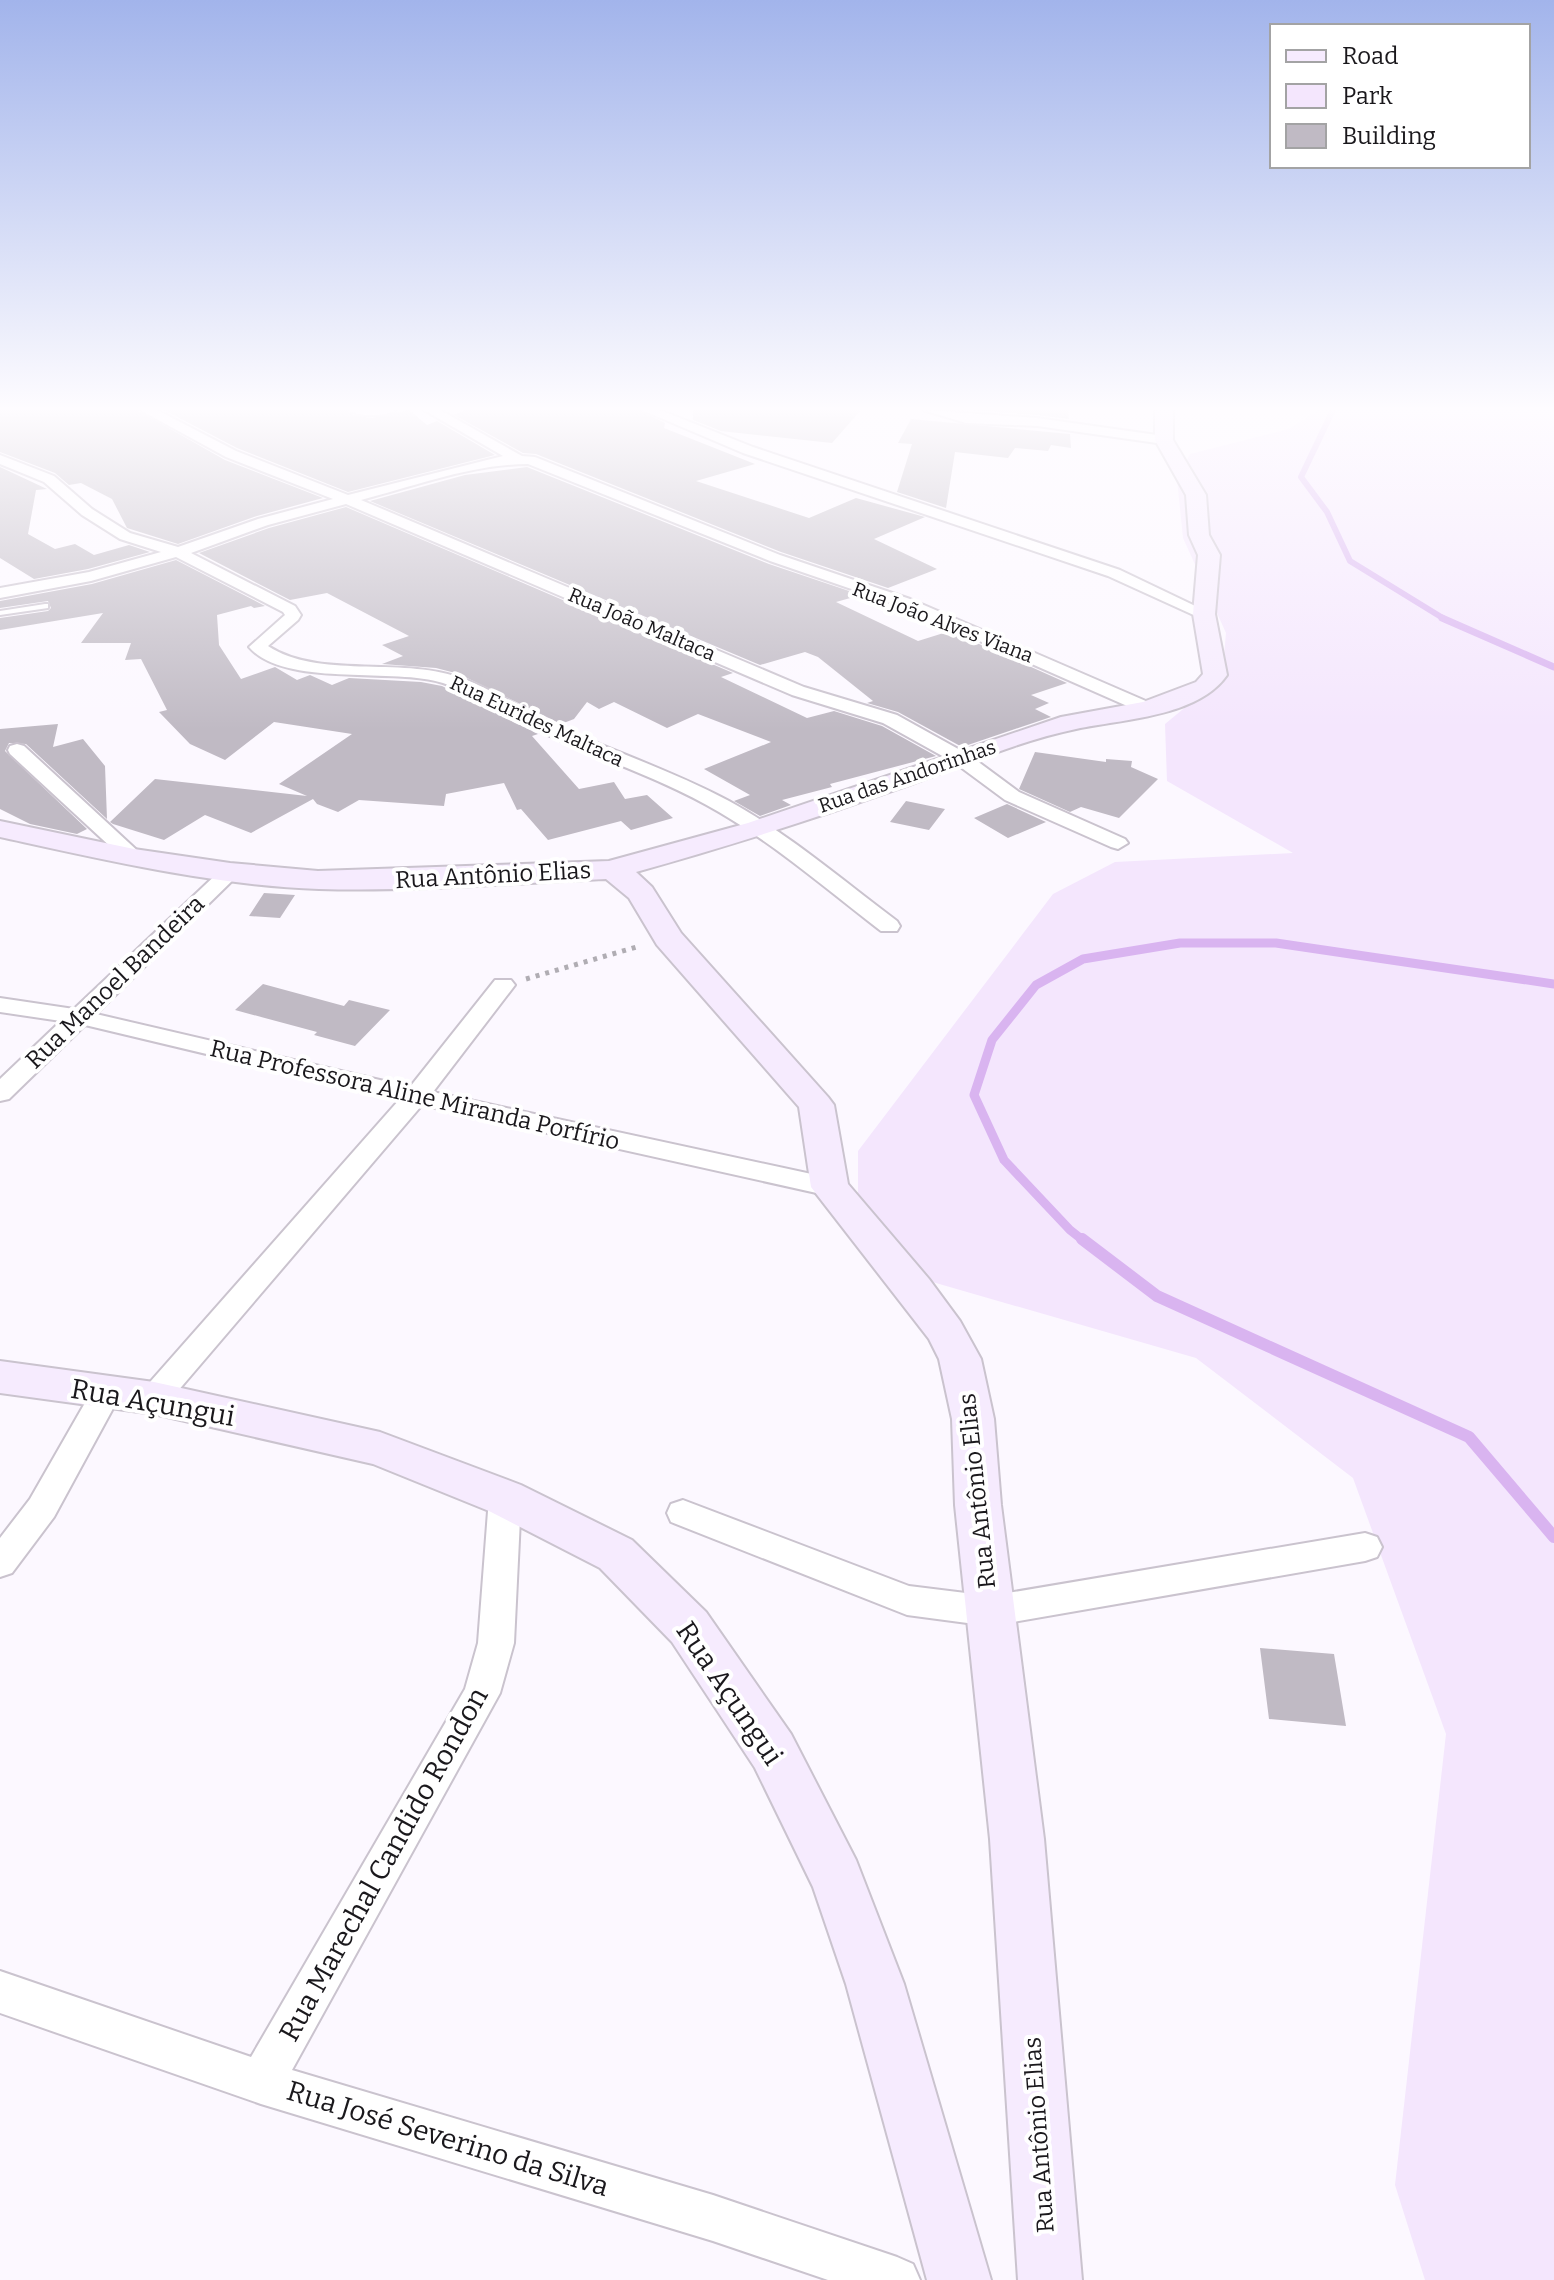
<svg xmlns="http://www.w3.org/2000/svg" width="1554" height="2280" font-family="Bitter,serif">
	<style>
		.green { fill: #f4e6fd }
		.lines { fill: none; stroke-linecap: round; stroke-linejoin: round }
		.stream-far3 { stroke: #d9b4f0; stroke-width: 6 }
		.stream-far2 { stroke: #d9b4f0; stroke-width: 7 }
		.stream-far1 { stroke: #d9b4f0; stroke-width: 9 }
		.stream { stroke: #d9b4f0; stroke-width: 12 }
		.building { fill: #c0bac4 }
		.lane-casing { stroke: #cac3ce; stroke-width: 4 }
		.street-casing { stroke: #cac3ce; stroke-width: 4 }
		.secondary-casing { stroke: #cac3ce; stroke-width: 4 }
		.path { stroke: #b0adb3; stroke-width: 5; stroke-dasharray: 4 6; stroke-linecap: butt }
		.lane { fill: #fff; fill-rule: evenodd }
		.street { fill: #fff; fill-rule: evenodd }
		.secondary { fill: #f6ebfe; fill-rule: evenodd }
		.labels { text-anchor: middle; stroke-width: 8; stroke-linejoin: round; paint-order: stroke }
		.far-street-label { font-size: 20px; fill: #1a181c; stroke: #fff }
		.street-label { font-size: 24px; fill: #1a181c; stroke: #fff }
		.near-street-label { font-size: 28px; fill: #1a181c; stroke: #fff }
	</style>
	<rect width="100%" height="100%" fill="#fcf8ff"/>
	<path class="green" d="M1319,410H1554V2280H1425L1395,2185L1446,1734L1353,1478L1196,1358L929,1281L858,1220V1151L1053,894L1115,862L1293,853L1167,781L1165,724L1222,677L1226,633L1183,538L1177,479L1190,454L1289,429Z"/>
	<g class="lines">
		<path class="stream-far3" d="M1333,410L1301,477L1327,512L1350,561L1446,620"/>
		<path class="stream-far2" d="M1442,618L1554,667"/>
		<path class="stream-far1" d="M1084,1241L1070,1230L1004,1160L974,1095L992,1040L1036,985L1083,959L1180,943H1276L1554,984"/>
		<path class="stream" d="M1082,1239L1157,1296L1469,1437L1554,1537"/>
	</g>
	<path class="building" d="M0,410H137L225,460L323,498L257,516L178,544L127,528L112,499L81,483L69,485L55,473L0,452Z
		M164,410H346L353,415L372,418L409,410L427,425L437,421L495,455L348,492L237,448Z
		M465,410H639L665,423L664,428L755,464L696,481L809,518L856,498L925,517L874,539L937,569L888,588L781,552L536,454L523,453L454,415Z
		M693,410H861L832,443L721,431L693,420Z
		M972,410H1068L1069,419L1037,415Z
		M911,419L1070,434L1071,448L1051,445L1048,451L1015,448L1008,458L955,452L946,508L897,492L912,444L898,443Z
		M0,467L47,489L36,490L28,534L55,549L75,544L94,555L129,545L150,552L88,569L34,579L0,558Z
		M527,467L769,564L861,595L836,602L918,641L950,631L1067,683L1031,695L1049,703L1035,709L1051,717L962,747L898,712L867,703L873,701L818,657L805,652L760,665L370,501L465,475Z
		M346,507L733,673L721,677L807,718L834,711L882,726L936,756L830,784L832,787L782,800L791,805L760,816L734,801L750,795L704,769L771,742L698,714L667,728L614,702L599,709L587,702L574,719L561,724L459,674L436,668L382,664L403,656L382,645L409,636L327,593L290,600L199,553L269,528Z
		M176,560L265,606L254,608L251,606L217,615L219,645L241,679L275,667L297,680L310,675L332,685L349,678L421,682L442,686L538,734L532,736L579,789L614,782L625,799L647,795L673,818L631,830L621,821L548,840L521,809L517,810L504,783L446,794L444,806L359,800L338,812L317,804L313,799L251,833L205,815L164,840L113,824L110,822L155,779L307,796L279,784L352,734L274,722L225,760L190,744L159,712L167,710L141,659L125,660L131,643H81L103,613L0,630V618L48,611L51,608L48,601L0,608V601L92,584Z
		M58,724L53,747L83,739L105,766L107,819L26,744L9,743L5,751L87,829L77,834L30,824L0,809V729Z
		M1035,752L1106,762V759L1132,761L1131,767L1158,779L1119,818L1081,807L1070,812L1019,789Z
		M906,801L945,809L929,830L890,822Z
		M1007,804L1046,822L1008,838L974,818Z
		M264,893L295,895L280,918L249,916Z
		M263,984L344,1006L349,1000L390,1010L355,1046L314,1035L317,1032L235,1010Z
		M1260,1648L1334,1654L1346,1726L1269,1719Z"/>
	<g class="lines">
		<g class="lane-casing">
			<path id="lane" d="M45,604H48V608L0,615V611Z"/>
		</g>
		<g class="street-casing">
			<path id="street" d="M140,410H157L236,451L348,495L503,456L424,410H440L522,456L535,457L780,555L910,599L1155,705L1158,709L1155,713H1143L898,605L770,561L528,464C472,464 415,486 361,500L804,687L897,715L969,755L1019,792L1125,839L1128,843L1118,849L1111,847L1005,800L955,763L883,723L792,695L346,504L268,525L191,553L295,606L301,615L298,620L268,646C318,679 400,657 458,677C491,688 519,708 551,723C609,750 671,770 729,801C789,834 842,880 897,921L900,926L897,931H881C828,890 777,846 719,812C663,779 600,759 541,732C508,717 478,695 443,683C393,667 284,688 249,647L285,615L283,612L176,557L91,581L0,598V588L89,572L161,552L120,539L82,515L44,482L0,464V455L54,476L92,509L130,533L178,547L258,519L333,499L226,457Z
				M349,410H395C385,417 359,417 349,410Z
				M642,410H660L753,447L1120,570L1212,614L1204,619L1198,617L1108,576L743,453Z
				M923,410L1037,418L1164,436L1171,440L1164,444L1037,426L966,423Z
				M17,744L24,746L141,854L144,858L141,862H127L10,754L8,750L10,746Z
				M230,866L237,868L241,872L237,876L96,1014L410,1087L495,980H511L515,985L433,1092L830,1178L839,1181L843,1187L839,1193L830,1196L422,1105L165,1406L154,1410L143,1406L139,1398L143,1390L399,1100L85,1025L9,1099L0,1101V1079L61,1021L0,1012V998L74,1009L223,868Z
				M108,1378L119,1382L123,1390L54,1517L12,1573L0,1577V1538L30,1499L97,1382Z
				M505,1485L516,1489L521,1498L514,1643L500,1693L292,2070L713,2195L897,2257L913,2264L920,2280H828L713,2241L261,2104L0,2013V1971L251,2057L465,1689L478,1643L489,1498L494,1489Z
				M683,1500L909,1586L990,1596L1365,1533L1377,1537L1382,1547L1377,1557L1365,1561L990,1626L907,1615L671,1522L667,1513L671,1504Z"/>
		</g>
		<g class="secondary-casing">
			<path id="secondary" d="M1155,410H1173V440L1206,495L1209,535L1220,555L1215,614L1227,675C1198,717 1123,719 1076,729C1018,741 960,767 903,787C814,819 726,847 636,872L652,887L681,933L828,1097L834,1105L848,1184L929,1279L960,1321L981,1359L994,1419L1001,1505L1044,1839L1082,2280H1018L990,1839L955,1505L952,1419L939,1359L929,1339L811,1187L799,1107L657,945L629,898L606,879C510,883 414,892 319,889C211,885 105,860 0,837V821L134,849L230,863L318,871L609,861L748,823L1061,717L1143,702L1196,682L1203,674L1193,614L1198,555L1189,535L1186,495L1155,440Z
				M0,1361L154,1382L380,1432L521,1485L632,1540L706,1612L791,1734L856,1860L904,1984L991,2280H927L846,1984L813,1887L755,1768L672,1642L600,1568L489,1511L373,1464L154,1414L0,1393Z"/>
		</g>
		<path class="path" d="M526,979L640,946"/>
		<use href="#lane" class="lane"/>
		<use href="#street" class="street"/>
		<use href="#secondary" class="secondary"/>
	</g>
	<linearGradient id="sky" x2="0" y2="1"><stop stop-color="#a2b4eb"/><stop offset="0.56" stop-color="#fefcff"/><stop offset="1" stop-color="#fefcff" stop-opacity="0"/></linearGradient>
	<rect width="1554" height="730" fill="url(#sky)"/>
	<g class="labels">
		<g class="far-street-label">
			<text transform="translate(943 622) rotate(21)" y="7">Rua João Alves Viana</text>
			<text transform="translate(642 624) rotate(23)" y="7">Rua João Maltaca</text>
			<text transform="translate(537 721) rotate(25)" y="7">Rua Eurides Maltaca</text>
			<text transform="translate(907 776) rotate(-19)" y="7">Rua das Andorinhas</text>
		</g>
		<g class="street-label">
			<text transform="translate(493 875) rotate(-3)" y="8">Rua Antônio Elias</text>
			<text transform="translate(115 982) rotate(-44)" y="8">Rua Manoel Bandeira</text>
			<text transform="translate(415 1095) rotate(13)" y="8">Rua Professora Aline Miranda Porfírio</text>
			<text transform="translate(977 1491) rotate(-96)" y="8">Rua Antônio Elias</text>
			<text transform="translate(1039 2135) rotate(-94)" y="8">Rua Antônio Elias</text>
		</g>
		<g class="near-street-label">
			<text transform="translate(153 1402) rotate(10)" y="10">Rua Açungui</text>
			<text transform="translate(730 1693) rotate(56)" y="10">Rua Açungui</text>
			<text transform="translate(383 1864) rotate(-61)" y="10">Rua Marechal Candido Rondon</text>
			<text transform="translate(448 2138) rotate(17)" y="10">Rua José Severino da Silva</text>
		</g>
	</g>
	<rect x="1270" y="24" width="260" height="144" fill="#ffffff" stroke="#a3a3a4" stroke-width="2"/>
	<rect x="1286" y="50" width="40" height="12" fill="#f6ebfe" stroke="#a3a3a4" stroke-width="2"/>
	<text x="1342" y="64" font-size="24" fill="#1a181c">Road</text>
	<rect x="1286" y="84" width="40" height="24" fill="#f4e6fd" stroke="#a3a3a4" stroke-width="2"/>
	<text x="1342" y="104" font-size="24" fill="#1a181c">Park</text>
	<rect x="1286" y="124" width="40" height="24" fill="#c0bac4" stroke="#a3a3a4" stroke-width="2"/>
	<text x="1342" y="144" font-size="24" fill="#1a181c">Building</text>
</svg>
